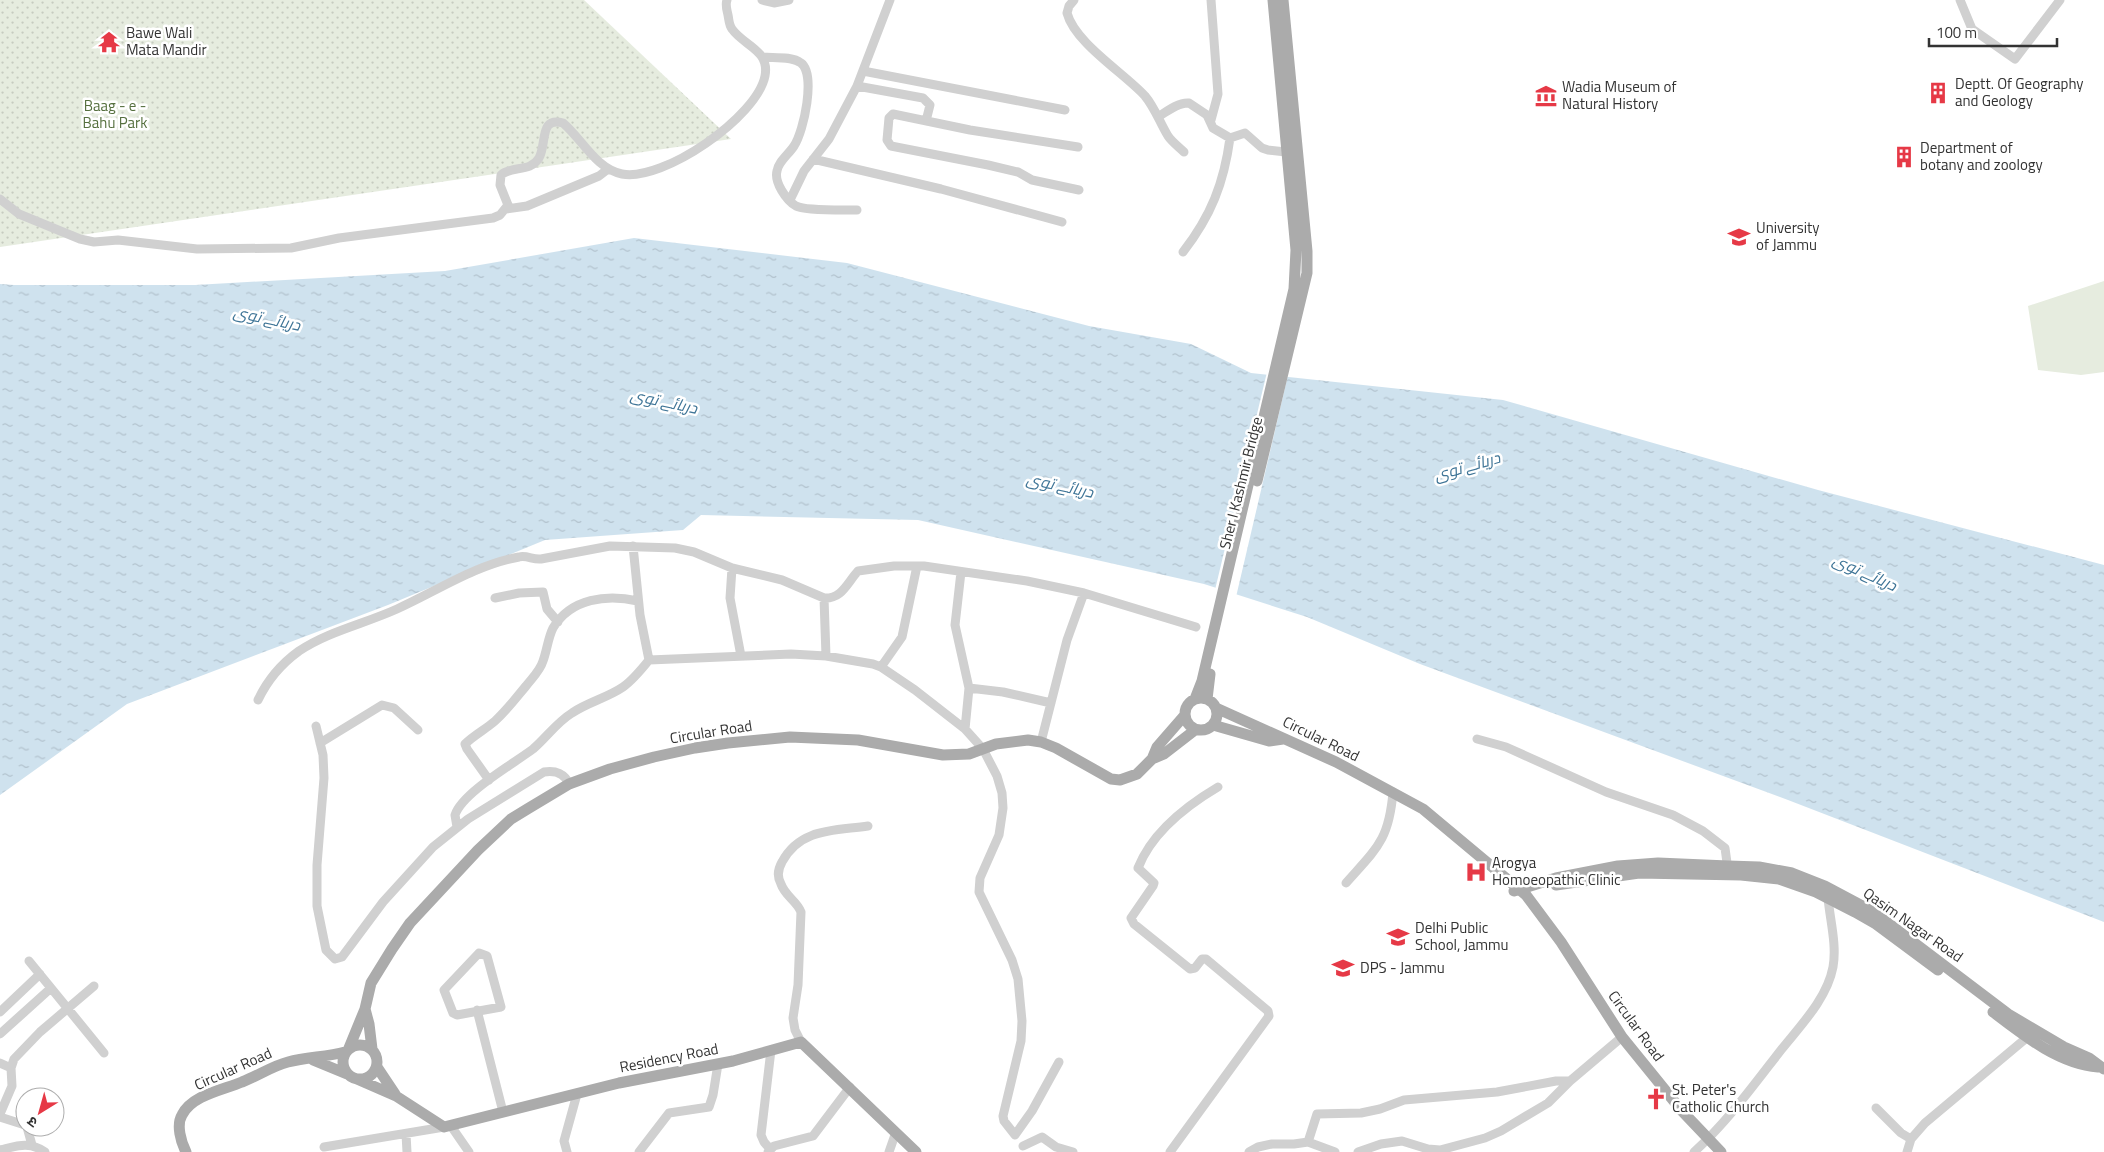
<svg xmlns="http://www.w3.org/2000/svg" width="2104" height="1152" font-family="'Titillium Web',Cairo,'Noto Sans Devanagari',sans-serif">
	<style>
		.green { fill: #e6ecdf }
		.park { fill: url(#park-dots) }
		.water { fill: url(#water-ripples) }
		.pier { fill: #fff }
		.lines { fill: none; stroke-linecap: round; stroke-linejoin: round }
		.minor { stroke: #d0d0d0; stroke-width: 9 }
		.major { stroke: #ababab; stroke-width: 11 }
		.labels { text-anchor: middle; stroke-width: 5; stroke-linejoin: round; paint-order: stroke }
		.poi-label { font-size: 15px; fill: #333; stroke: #fff; text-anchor: start }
		.park-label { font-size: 15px; fill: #56703f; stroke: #fff }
		.street-label { font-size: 15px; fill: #333; stroke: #fff }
		.water-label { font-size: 16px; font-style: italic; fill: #3f7597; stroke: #fff }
	</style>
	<defs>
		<pattern id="park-dots" width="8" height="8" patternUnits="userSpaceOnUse" patternTransform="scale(1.25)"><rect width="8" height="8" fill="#e6ecdf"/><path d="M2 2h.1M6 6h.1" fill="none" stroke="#c6cbc0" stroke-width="1.8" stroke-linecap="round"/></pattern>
		<pattern id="water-ripples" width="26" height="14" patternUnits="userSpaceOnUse" patternTransform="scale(1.25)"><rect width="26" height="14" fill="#cfe2ee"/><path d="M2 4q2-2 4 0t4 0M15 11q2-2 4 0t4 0" fill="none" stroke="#b2c2cd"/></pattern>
	</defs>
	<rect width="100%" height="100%" fill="#fff"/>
	<path class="green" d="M2104,281V372L2081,375L2038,370L2028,306Z"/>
	<path class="park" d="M0,0H584L731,139L0,247Z"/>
	<path class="water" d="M634,238L847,263L1089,326L1191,344L1251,373L1503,400L1818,490L2104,565V922L1788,800L1420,664L1307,617L1204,584L918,520L701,515L683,530L545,540L388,605L127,704L0,795V284L14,285H195L445,271Z"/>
	<path class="pier" d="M1267,372L1288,375L1236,597L1215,590Z"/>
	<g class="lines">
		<path class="minor" d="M762,0L774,3L789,0
			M1074,0L1069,6L1067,13C1075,43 1124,73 1145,96C1155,108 1160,123 1168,136C1172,142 1179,147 1184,152
			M1960,0L1972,29L2015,59L2060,0
			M763,57C774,58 792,56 801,63C816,74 804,131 794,146C789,154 778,162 777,171C774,182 786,200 796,206C805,211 845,210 857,210
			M863,71L1065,110
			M857,86L923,98L930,105L926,121
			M1158,117C1167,111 1179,102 1189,103L1207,115L1213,128L1230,138C1224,183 1211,216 1183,252
			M1211,120L1218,94L1211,0
			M1230,138L1245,133L1262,148L1268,150L1286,152
			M1078,147L970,130L893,114L889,118L887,140L891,146L988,165L1018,172L1032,180L1079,190
			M813,159L941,189L1062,222
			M0,199L19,214L80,239L94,242L118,240L197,249L291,248L339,238L493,218L500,215L508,205L500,185L501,175C512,165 530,173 539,158C547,144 539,116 563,123C582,139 596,169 622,174C663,182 757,117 765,76C770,50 744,46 732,29C729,25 729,20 728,15C727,10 725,5 727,0
			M790,200L804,171L829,139L857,86L890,0
			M506,209L527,206L599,176L608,169
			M633,546L640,615L649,660
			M732,568L730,598L741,656
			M961,572L955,625L969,688L965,729
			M495,598L519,593L543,592L547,609L558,622
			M824,598L826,656
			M881,667L902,637L917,566
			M969,688L1003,692L1051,703
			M258,700C267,681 281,664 299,651C329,631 364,624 397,609C437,591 475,565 519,557C527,555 533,560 541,559L610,546L675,548L694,552L732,568L782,580L824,598C842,599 847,583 858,571L894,566H924L1027,581L1084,593L1196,627
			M316,726L323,755L324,778L317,865V906L326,950L335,959L342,957L383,902L433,847L468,819L544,772C556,770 565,774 569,784
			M1477,739L1506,747L1606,792L1673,815L1703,831L1725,848L1728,870
			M1041,742L1067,640L1084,593
			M320,743L382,705L394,708L418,730
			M489,780L467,749L465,744C474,735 486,729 495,721C507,710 516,698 526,686C532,678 540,671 543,661C547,650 548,638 553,628C571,598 607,594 638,601
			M457,827L455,815C462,793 513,764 533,749C546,738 557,722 572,713C588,702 607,698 623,687C633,680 641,670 649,660L791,654L826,656L873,664L881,667L915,690L965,729L983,749L997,776L1002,793L1003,808L999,835L980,878L979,892L1012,960L1018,979L1022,1021L1021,1041L1003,1116L1004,1121L1015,1135L1032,1111L1059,1062
			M1346,883C1377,848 1389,840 1393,792
			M479,953L487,956L501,1007L457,1015L453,1013L444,990Z
			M29,961L104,1053
			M477,1010L503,1112
			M0,1012L40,974
			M0,1034L51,988
			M801,1042L795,1030L793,1018L798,985L801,912C797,901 785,896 781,884C777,877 778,869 782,862C800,828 834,831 868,826
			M0,1063L11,1068
			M1876,1108L1901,1133L1911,1139
			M0,1114L12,1086L11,1068L14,1059L40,1032L94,986
			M0,1117L25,1125
			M451,1126L469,1152
			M27,1127L32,1145
			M406,1134L407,1152
			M1308,1142L1317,1114L1361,1113L1380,1109L1404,1100L1497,1092L1556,1081H1570
			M1023,1146L1042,1137L1056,1147L1073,1152
			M324,1147L444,1127
			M770,1149L764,1142L761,1135L771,1050
			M0,1150C17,1146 29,1141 45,1152
			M567,1152L564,1141L577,1094
			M639,1152L669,1113L709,1107L713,1095L718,1064
			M768,1152L774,1146L813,1136L850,1087
			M889,1152L896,1132
			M1170,1152L1269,1016L1268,1011L1206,959H1202L1195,968L1190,969L1134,924L1131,918L1153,886L1154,883L1138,868C1152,832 1186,806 1218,787
			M1249,1152L1258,1147L1272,1144H1294L1308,1142L1335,1152
			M1358,1152L1381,1144L1402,1141L1428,1149L1440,1150L1485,1138L1501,1131L1548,1103L1570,1081L1622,1037
			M1694,1152C1727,1122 1753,1086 1781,1050C1800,1026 1827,999 1833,967C1837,945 1830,920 1828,898
			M1907,1152L1911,1139L1925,1123L2030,1035"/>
		<path class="major" d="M1257,481L1307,273V251L1283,0
			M1185 714a16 16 0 1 1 32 0a16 16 0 1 1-32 0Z
			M1195,699L1202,681L1294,289L1296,250L1273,0
			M1207,699L1210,674
			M1216,708L1336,762L1423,809L1508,880L1526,895L1561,942L1622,1037L1682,1111L1721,1152
			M1213,725L1269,741L1283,739
			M1152,759L1164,754L1195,730
			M1556,885L1639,873L1741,875L1779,879L1816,892L1855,912L1876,924L1938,970
			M1514,891L1556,878L1618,866L1658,863L1728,866L1759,867L1792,873L1825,886L1872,911L2008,1014L2064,1047L2089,1058L2104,1069
			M365,1009L369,1024L372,1049
			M1993,1012C2023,1035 2059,1064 2098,1067
			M343 1062a17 17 0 1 1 34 0a17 17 0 1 1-34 0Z
			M349,1048L365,1009L371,983L392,949L410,923L478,850L511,819L529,808L569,784L610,769L654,757L695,748L728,743L790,737L858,740L943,755L969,754L996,744L1028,740L1041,742L1056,748L1111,779L1120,780L1137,774L1152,759L1157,747L1184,716
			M313,1060L347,1074
			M377,1067L395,1094
			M357,1079L396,1096L444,1127L619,1083L733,1061L801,1042L916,1152
			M186,1152C181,1142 176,1125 182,1115C192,1095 223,1090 242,1082C258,1076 272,1066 288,1062C307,1057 326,1057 345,1052"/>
	</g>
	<defs>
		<g id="temple-bare" transform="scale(1.725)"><path d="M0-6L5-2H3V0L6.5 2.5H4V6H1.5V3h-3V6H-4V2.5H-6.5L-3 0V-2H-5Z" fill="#e63946" stroke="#fff" stroke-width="2.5" paint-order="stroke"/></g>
		<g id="building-bare" transform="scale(1.725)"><path d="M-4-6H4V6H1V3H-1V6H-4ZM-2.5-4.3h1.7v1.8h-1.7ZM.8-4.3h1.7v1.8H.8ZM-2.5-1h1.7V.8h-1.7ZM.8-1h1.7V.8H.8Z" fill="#e63946" stroke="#fff" stroke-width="2.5" paint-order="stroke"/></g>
		<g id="museum-bare" transform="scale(1.725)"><path d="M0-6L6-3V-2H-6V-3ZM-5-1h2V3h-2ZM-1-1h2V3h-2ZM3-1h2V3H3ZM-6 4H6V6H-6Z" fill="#e63946" stroke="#fff" stroke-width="2.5" paint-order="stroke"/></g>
		<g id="university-bare" transform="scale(1.725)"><path d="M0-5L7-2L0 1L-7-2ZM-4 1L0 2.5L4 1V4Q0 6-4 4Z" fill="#e63946" stroke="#fff" stroke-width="2.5" paint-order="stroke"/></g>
		<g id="hospital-bare" transform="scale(1.725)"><path d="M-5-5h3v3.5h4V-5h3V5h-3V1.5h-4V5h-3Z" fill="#e63946" stroke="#fff" stroke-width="2.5" paint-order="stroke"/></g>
		<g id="school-bare" transform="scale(1.725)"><path d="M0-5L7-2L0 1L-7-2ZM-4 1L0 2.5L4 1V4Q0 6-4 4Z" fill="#e63946" stroke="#fff" stroke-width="2.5" paint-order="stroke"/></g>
		<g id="church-bare" transform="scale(1.725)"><path d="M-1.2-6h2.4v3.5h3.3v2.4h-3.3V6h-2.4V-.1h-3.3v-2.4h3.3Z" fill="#e63946" stroke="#fff" stroke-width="2.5" paint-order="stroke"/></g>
	</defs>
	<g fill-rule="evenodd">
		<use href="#temple-bare" x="109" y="42"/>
		<use href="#building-bare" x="1938" y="93"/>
		<use href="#museum-bare" x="1546" y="96"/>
		<use href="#building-bare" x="1904" y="157"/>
		<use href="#university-bare" x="1739" y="237"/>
		<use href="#hospital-bare" x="1476" y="872"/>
		<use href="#school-bare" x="1398" y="937"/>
		<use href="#university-bare" x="1343" y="968"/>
		<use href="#church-bare" x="1656" y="1099"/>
	</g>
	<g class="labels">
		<g class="poi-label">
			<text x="126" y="38">Bawe Wali<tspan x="126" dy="17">Mata Mandir</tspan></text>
			<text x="1955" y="89">Deptt. Of Geography<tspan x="1955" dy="17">and Geology</tspan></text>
			<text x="1562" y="92">Wadia Museum of<tspan x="1562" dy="17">Natural History</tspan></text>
			<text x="1920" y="153">Department of<tspan x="1920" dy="17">botany and zoology</tspan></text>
			<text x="1756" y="233">University<tspan x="1756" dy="17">of Jammu</tspan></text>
			<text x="1492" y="868">Arogya<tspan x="1492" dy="17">Homoeopathic Clinic</tspan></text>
			<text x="1415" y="933">Delhi Public<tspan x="1415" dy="17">School, Jammu</tspan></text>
			<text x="1360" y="973">DPS - Jammu</text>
			<text x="1672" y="1095">St. Peter's<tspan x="1672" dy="17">Catholic Church</tspan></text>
		</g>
		<g class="park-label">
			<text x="115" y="111">Baag - e -<tspan x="115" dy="17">Bahu Park</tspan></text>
		</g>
		<g class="street-label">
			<text transform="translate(1241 483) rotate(-76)" y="5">Sher I Kashmir Bridge</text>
			<text transform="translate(711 732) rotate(-9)" y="5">Circular Road</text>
			<text transform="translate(1321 739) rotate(26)" y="5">Circular Road</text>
			<text transform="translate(1913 925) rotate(35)" y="5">Qasim Nagar Road</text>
			<text transform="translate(1636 1026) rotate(54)" y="5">Circular Road</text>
			<text transform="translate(669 1058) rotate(-11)" y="5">Residency Road</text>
			<text transform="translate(233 1069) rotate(-24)" y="5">Circular Road</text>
		</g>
		<g class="water-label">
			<text transform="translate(267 318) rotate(12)" y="6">دریائے توی</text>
			<text transform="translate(664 401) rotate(12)" y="6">دریائے توی</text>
			<text transform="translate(1467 466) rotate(-16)" y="6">دریائے توی</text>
			<text transform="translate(1060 485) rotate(12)" y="6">دریائے توی</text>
			<text transform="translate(1865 572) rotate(24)" y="6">دریائے توی</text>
		</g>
	</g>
	<g transform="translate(40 1112) rotate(217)"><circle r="24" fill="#ffffff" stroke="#adadad"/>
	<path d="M0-4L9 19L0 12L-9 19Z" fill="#e63946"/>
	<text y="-8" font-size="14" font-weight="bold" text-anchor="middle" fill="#333333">उ</text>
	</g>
	<path d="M1929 38v8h128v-8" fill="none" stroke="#333333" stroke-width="2.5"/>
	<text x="1936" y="38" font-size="15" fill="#333333" stroke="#ffffff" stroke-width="4" paint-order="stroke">100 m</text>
</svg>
